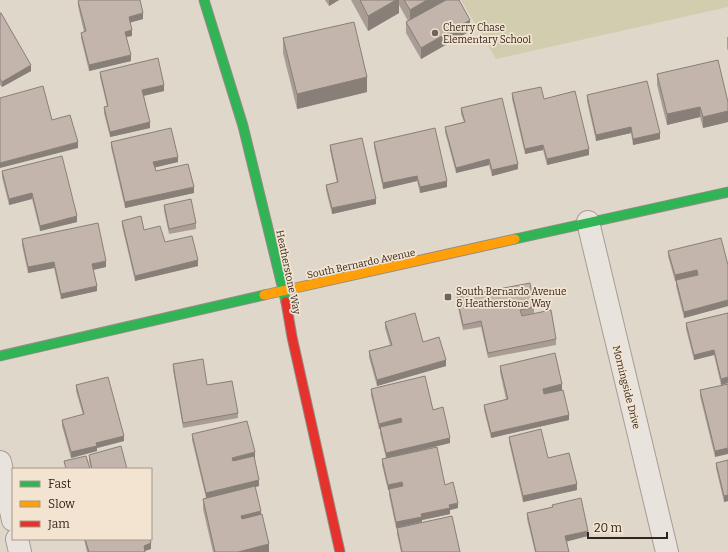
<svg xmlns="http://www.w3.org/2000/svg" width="728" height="552" font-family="Bitter,serif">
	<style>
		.green { fill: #d2cdae }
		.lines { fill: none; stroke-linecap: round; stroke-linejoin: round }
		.street-casing { stroke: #a59d94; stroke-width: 24 }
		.fast-casing { stroke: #958c84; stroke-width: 11 }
		.slow-casing { stroke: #958c84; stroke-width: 11 }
		.jam-casing { stroke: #958c84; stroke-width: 11 }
		.street { stroke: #e8e3dc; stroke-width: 22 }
		.fast { stroke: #30b455; stroke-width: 9 }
		.slow { stroke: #ff9f0a; stroke-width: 9 }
		.jam { stroke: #e5322d; stroke-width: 9 }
		.wall { fill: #a89c94 }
		.shaded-wall { fill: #887f78 }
		.building { fill: #c3b5ac; stroke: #887f78 }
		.poi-dot { fill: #6f635b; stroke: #f2e4d0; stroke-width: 1.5 }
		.labels { text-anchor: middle; stroke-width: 3.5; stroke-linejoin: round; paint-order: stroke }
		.poi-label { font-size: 10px; fill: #32251e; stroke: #f2e4d0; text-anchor: start }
		.street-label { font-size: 10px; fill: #32251e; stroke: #f2e4d0 }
	</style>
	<rect width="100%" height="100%" fill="#e0d7cb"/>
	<path class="green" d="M461,0H728V7L496,59Z"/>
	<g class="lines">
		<g class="street-casing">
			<path id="street" d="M588,222L667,552
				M0,462L13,520
				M17,539L20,552"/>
		</g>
		<g class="fast-casing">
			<path id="fast" d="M204,0L243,126L286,302
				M515,239L728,192
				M0,356L264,295"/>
		</g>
		<g class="slow-casing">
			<path id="slow" d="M264,295L515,239"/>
		</g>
		<g class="jam-casing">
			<path id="jam" d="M286,302L292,337L340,552"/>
		</g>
		<use href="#street" class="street"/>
		<use href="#fast" class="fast"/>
		<use href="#slow" class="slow"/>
		<use href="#jam" class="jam"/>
	</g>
	<path class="wall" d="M325,0H339L329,6Z
		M351,0H459L470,31L421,59L406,33V22L408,21L399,5V13L368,31Z
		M78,1L143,19L130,22L132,36L126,37L131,61L89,71L81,38V33L84,32L78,6Z
		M0,13L31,71L2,87L0,85Z
		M727,37H728V51L727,48Z
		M283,38L367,92L297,109L283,53Z
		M100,72L164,91L144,96L150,128L110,137L104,113V107L107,106L100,77Z
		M657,74L728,102V122L703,128L700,117L667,125L657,85Z
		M512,93L544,99L589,155L547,165L543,150L525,154L512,99Z
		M587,95L660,139L633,145L631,133L596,141L587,101Z
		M461,108L518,169L492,176L489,165L456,173L445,132V127L464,122L461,114Z
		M111,142L178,162L155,167L156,171L194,193L125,208L111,147Z
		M374,142L447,187L420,193L417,181L383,189L374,147Z
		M330,145L376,204L332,214L326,190V185L337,183L330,150Z
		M2,171L77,222L40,231L32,199L9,205L2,177Z
		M164,205L196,223V229L169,234L164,210Z
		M122,221L144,230L198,266L135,281L122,226Z
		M22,239L106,267L93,270L97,291L61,299L54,268L28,273L22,245Z
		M668,251L728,265V306L684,318L676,286V281H675L668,256Z
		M457,297L534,307V313L522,316L556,339V345L488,358L481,327L463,330L457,303Z
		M728,313V383L721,385L714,355L694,360L686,329V323Z
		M385,322L423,342L446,366L377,386L369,357V351L390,345L385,328Z
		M173,364L207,385L238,413V418L183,428L173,370Z
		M500,366L562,390L569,420L491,438L484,410V405L506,399L500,372Z
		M728,384L715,457L700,396V390Z
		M76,385L124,441L97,448V451L71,458L62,426V420L83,415L76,391Z
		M371,389L433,410L450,443L398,456L445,485L458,508L450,510V514L422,520L396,528L389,495V490H388L382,465V459L386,458L380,433V429H379L371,395Z
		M192,434L255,458H254L259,486L255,487L269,552H213L203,509V499L206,498L192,440Z
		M509,437L548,458L577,490L523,502L509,442Z
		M89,455L127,469H91L89,461Z
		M728,460V501L724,502L716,468V463Z
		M552,505L588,536L567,541L569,552H535L527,519V513L552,507Z
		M397,528L460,552H401L397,534Z
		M84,539H150L151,549L145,551V552H87Z"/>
	<path class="shaded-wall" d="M329,0H339L329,6Z
		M396,0H399V13L368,31V16Z
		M427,0H454L410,25V10Z
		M143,13V19L129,23V17Z
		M470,20V31L421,59V48Z
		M132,30V36L125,37V32Z
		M131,55V61L89,71V65Z
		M31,65V71L2,87V82Z
		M367,77V92L297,109V94Z
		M164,85V91L142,96V90Z
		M700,107V117L667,125V114Z
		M728,111V122L703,128V117Z
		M150,122V128L110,137V132Z
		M631,127V133L596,141V135Z
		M660,133V139L633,145V139Z
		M78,142V148L0,168V163Z
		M543,145V150L525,154V149Z
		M589,149V155L547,165V159Z
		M178,157V162L153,168V162Z
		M489,159V165L456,173V168Z
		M518,164V169L492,176V170Z
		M417,176V181L383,189V183Z
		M447,181V187L420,193V187Z
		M194,187V193L125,208V202Z
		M32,193V199L9,205V199Z
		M376,199V204L332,214V208Z
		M77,216V222L40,231V226Z
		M198,260V266L135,281V276Z
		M106,261V267L92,270V264Z
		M54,262V268L28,273V267Z
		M697,270V276L675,281V275Z
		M97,286V291L61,299V294Z
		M728,300V306L684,318V312Z
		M714,350V355L694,360V355Z
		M446,360V366L377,386V380Z
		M728,377V383L721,385V379Z
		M562,384V390L543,394V389Z
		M569,415V420L491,438V433Z
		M401,418V424L379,429V424Z
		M124,436V441L97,448V451L71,458V452L96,443Z
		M450,438V443L386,458V453Z
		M728,448V454L715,457V451Z
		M255,452V458L232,463V458Z
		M259,480V486L206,498V493Z
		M402,482V487L388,490V485Z
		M577,484V490L523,502V496Z
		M728,495V501L724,502V496Z
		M458,503V508L450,510V514L422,520V522L396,528V522L449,505Z
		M261,511V522L241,527V516Z
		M588,531V536L565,542V536Z
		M151,543V549L144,551V546Z
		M269,544V552H238Z"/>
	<path class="building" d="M80,0H140L143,13L129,17L132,30L125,32L131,55L89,65L81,33L86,31L78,1Z
		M360,0H396L368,16Z
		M404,0H427L410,10Z
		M446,0H459L470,20L421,48L406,22Z
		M0,13H1L31,65L2,82L0,79Z
		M354,22L367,77L297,94L283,38Z
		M158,58L164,85L142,90L150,122L110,132L104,107L108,106L100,72Z
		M718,60L728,102V111L703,117L700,107L667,114L657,74Z
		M647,81L660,133L633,139L631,127L596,135L587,95Z
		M43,86L52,120L70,115L78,142L0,163V98Z
		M541,87L544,99L575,91L589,149L547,159L543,145L525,149L512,93Z
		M502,98L518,164L492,170L489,159L456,168L445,127L465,122L461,108Z
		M171,128L178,157L153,162L156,171L188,164L194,187L125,202L111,142Z
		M435,128L447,181L420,187L417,176L383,183L374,142Z
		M362,138L376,199L332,208L326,185L338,182L330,145Z
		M62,156L77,216L40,226L32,193L9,199L2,171Z
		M191,199L196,223L169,229L164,205Z
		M141,216L144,230L160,226L165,242L192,236L198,260L135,276L122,221Z
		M98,223L106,261L92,264L97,286L61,294L54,262L28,267L22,239Z
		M721,238L728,265V300L684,312L676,280L698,275L697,270L675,275L668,251Z
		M530,283L534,307L520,310L522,316L551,310L556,339L488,353L481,321L463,325L457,297Z
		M415,313L423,342L439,337L446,360L377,380L369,351L392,345L385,322Z
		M728,313V377L721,379L714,350L694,355L686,323Z
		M555,353L562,384L543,389L544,394L563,390L569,415L491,433L484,405L508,399L500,366Z
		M203,359L207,385L232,381L238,413L183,423L173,364Z
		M425,376L433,410L443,407L450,438L386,453L380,427L402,422L401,418L379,424L371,389Z
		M108,377L124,436L96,443L97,446L71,452L62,420L84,414L76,385Z
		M728,384V448L715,451L700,390Z
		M247,421L255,452L232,458L233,461L254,456L259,480L206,493L192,434Z
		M541,429L548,458L569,453L577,484L523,496L509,437Z
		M121,446L127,469H92L89,455Z
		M437,447L445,485L453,482L458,503L449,505L450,508L421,514L422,517L396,522L389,489L403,486L402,482L388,485L382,459Z
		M86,456L90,469H66L64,461Z
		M728,460V495L724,496L716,463Z
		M255,486L261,511L241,516L242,519L262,514L269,544L238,552H215L203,499Z
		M581,498L588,531L565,536L569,552H536L527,513L553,507L552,505Z
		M452,516L460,552H402L397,528Z
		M85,539H150L151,543L144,546L145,552H89Z"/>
	<g class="poi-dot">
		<circle cx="435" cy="33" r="4"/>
		<rect x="444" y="293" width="8" height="8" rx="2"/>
	</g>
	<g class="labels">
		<g class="poi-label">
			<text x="443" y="31">Cherry Chase<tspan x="443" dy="12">Elementary School</tspan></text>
			<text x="456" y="295">South Bernardo Avenue<tspan x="456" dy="12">&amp; Heatherstone Way</tspan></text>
		</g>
		<g class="street-label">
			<text transform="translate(361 263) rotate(-12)" y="4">South Bernardo Avenue</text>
			<text transform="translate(289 272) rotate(78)" y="4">Heatherstone Way</text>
			<text transform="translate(627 387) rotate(76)" y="4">Morningside Drive</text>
		</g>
	</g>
	<rect x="12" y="468" width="140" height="72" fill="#f2e4d0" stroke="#a59889"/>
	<rect x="20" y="481" width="20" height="6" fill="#30b455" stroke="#a59889"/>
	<text x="48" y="488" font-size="12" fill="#32251e">Fast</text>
	<rect x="20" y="501" width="20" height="6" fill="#ff9f0a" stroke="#a59889"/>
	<text x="48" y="508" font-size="12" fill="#32251e">Slow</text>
	<rect x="20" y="521" width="20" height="6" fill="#e5322d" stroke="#a59889"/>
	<text x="48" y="528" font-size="12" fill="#32251e">Jam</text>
	<path d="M588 532v6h79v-6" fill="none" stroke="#32251e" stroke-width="2"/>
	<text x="594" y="532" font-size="12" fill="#32251e" stroke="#f2e4d0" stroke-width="3" paint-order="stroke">20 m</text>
</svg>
